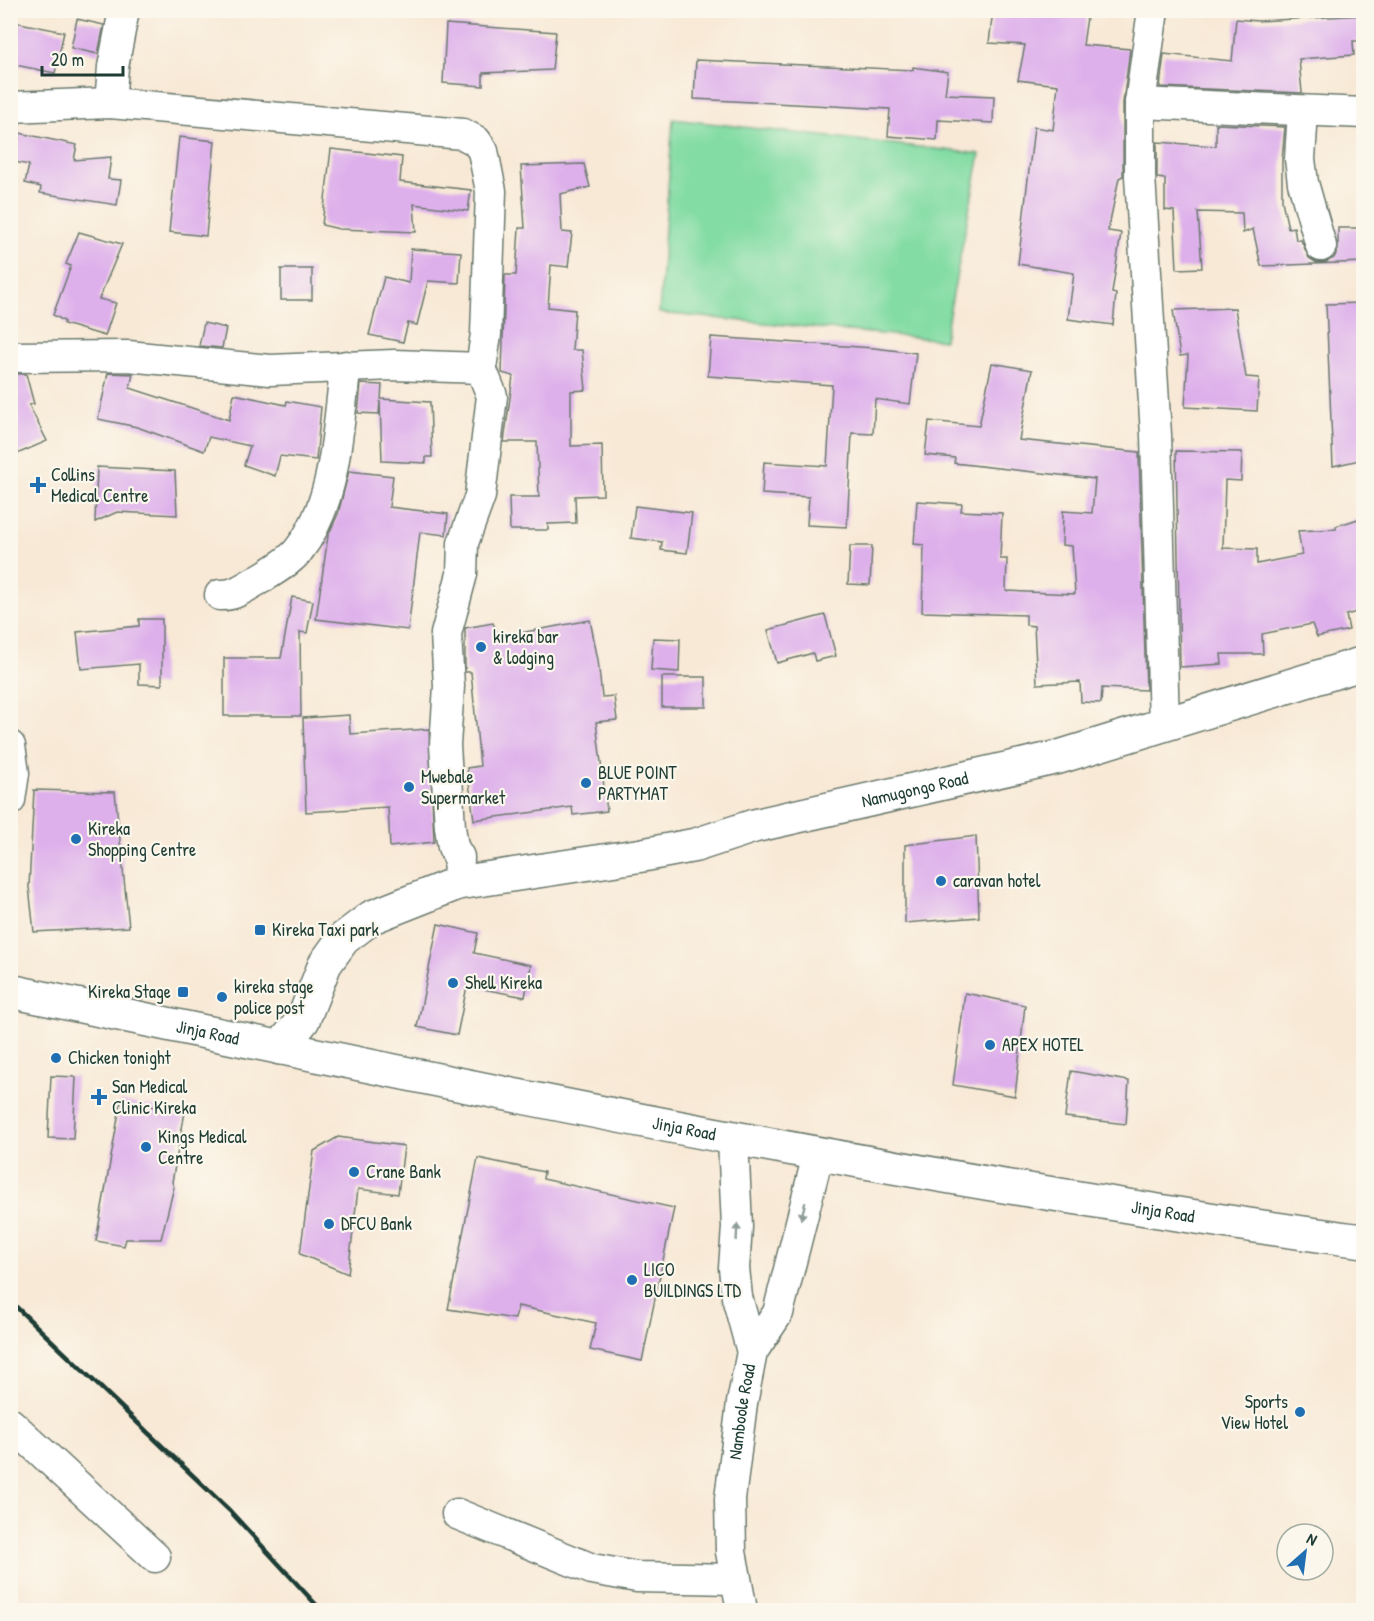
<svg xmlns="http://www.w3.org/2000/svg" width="1374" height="1621" font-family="'Patrick Hand',sans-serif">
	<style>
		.green { fill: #82dca3; stroke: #508c6c; stroke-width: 1.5 }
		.building { fill: #ddafeb }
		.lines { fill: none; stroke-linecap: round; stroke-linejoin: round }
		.minor-casing { stroke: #6b796d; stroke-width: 33 }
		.major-casing { stroke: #6b796d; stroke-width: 36 }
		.highway-casing { stroke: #6b796d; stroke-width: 36 }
		.minor { stroke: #fff; stroke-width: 30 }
		.major { stroke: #fff; stroke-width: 33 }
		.highway { stroke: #fff; stroke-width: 33 }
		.rail { stroke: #1f3d34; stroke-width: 4.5 }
		.oneway { fill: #8f9e9a }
		.poi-dot { fill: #1f6fb2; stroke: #fbf7ec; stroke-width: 2 }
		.labels { text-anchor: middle; stroke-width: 4.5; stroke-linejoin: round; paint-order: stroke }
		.poi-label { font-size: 18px; fill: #1f3d34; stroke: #fbf7ec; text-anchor: start }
		.street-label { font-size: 18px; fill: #1f3d34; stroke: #fbf7ec }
	</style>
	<rect width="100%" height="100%" fill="#fbf7ec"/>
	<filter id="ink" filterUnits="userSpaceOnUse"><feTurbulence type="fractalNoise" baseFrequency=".0167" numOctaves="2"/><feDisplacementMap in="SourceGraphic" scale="12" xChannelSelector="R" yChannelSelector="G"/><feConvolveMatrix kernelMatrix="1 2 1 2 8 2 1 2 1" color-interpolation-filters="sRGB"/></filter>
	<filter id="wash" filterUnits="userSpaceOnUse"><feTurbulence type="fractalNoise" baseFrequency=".008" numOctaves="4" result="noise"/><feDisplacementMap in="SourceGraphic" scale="24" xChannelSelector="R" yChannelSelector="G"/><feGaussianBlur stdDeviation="1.35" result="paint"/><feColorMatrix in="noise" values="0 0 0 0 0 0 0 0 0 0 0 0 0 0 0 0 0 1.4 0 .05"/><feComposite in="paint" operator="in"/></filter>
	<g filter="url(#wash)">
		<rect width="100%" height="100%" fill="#f8e9d6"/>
		<path class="green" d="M673,119L980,154L944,340L659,313Z"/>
		<g id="blocks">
			<path class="building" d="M993,10H1088L1083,45L1130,49L1123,103V176L1119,178L1108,231L1121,233L1112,293L1116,294L1113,325L1068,319L1074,273L1018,264L1034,127L1053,130L1058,85L1018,80L1025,45L989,43Z
				M1364,15V41H1353L1354,55L1299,59L1302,93L1160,87L1164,54L1232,61L1236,19L1258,21Z
				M77,19L104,25L98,54L71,48Z
				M10,21L64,32L55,73L10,64Z
				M446,24L556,32L552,70L483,73V86L443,83Z
				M696,60L913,70V67L948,72L945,94L994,96L993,123L938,120L937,140L888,136L890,109L694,99Z
				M1216,124L1285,127L1282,159V201L1288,228L1294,227L1296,240H1301L1309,258L1317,263L1326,262L1334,258L1338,250V228H1364V262L1261,266L1253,229L1243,233L1242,213L1198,212L1202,268L1177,269L1174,211L1165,210V179L1157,178V142L1216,146Z
				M10,131L77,145L74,160L111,157L108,179L121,180L117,205L40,193L41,187L25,183L29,165L10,161Z
				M179,137L215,141L206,236L169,232Z
				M331,149L402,157L400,182L471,190L468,211L414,204L416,232L339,229L322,225Z
				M584,164L590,187L560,194L562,232L572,233L568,267L551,265L548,307L575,310L572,350H582L586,390L571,391V446L602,445L603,495L575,496L576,523L548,524V530H510L509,497H539L537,442H504L513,376L502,373L505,275H516L519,228H525L521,166Z
				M79,232L122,244L99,299L116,303L105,336L64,324V321L53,315L71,266L66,264Z
				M411,249L461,252L459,283L428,281L417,325L408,323L403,342L369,335L384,277L409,283Z
				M281,269H312V300H281Z
				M1364,303V459L1333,466L1326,304Z
				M1235,308L1246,377L1259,378L1257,411L1185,407L1188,355L1180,356L1173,310Z
				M204,323L226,328L222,348L199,346Z
				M711,337L874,348L916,353L910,404L875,399L873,434L852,433L847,527L807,525L809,497L762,494L764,462L827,466L832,385L708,376Z
				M992,363L1032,370L1019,440L1139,452L1146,690L1102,688L1101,703L1081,702L1080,682L1037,684L1034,626L1026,625V615L922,612L924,545L914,544L917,501L962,504L961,511L1002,513L1000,559H1007L1006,591L1075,594L1072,546L1062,545L1063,511L1092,513L1095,479L954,463L955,458L925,455L929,421L979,426Z
				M108,373L133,374L130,388L229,420L234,394L286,405L287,401L321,407L316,460L280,456L275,476L244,465L250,446L209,437L204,451L137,427L98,419Z
				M10,374H26L34,404L29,405L47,441L10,457Z
				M361,384L382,385L381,399L430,402L432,457H426V463L382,461L380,401L379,414L358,413Z
				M1176,451L1242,452L1241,481L1225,480L1223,548L1257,549V564L1302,555L1298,531L1336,529V526L1358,519L1364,536V610L1346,615L1349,630L1317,637L1312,624L1262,634L1263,654H1221L1222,664L1180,667Z
				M97,467L175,471L177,515L117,512L95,522Z
				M349,471L393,476L389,507L448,514L446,535L420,532L408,630L316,619L328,536L338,514Z
				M635,506L692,513L687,553L661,550L662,542L631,538Z
				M850,546H872L870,585L848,584Z
				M292,597L313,601L307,633L300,632L301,716H224V658H281Z
				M825,615L836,656L815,661L813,653L777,663L768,630Z
				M139,619H162V685L139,684V664L81,669L77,632L139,626Z
				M590,620L598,660L602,697L614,696L617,720L596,722L607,811L573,815L572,807L474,820L467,768L480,766L471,672H465V628L493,623L499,637Z
				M653,638L680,639L679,672L651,670Z
				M662,677H706V707H662Z
				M349,715L350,734L429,729L434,842L390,847L388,807L306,812L303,718Z
				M34,790L115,792L129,927L34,932L29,887Z
				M976,836L979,917L905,923V845Z
				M438,924L478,933L474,953L531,965L525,997L467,986L457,1035L417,1027Z
				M965,993L1025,1005L1015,1096L953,1085Z
				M1071,1071L1129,1081L1126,1124L1065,1117Z
				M51,1076L76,1077L73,1139L48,1138Z
				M121,1101L185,1112L172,1182L174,1187L161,1239H126L124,1246L96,1241Z
				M338,1137L404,1146L398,1194L358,1189L348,1274L300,1254L314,1151Z
				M478,1158L544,1172L543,1179L674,1208L642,1361L590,1350L596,1323L518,1306L515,1319L448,1309Z"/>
		</g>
	</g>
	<g filter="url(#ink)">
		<use href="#blocks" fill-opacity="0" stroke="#6b796d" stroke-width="1.5"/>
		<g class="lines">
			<g class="minor-casing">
				<g id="minor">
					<path d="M1153,10L1140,103V176L1156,435L1164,726"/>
					<path d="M110,103L113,67L124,10"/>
					<path d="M1140,103L1364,113"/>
					<path d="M10,107L110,103L463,134L476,141L483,151L491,191L486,334L481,368"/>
					<path d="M1303,111L1300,159L1303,183L1321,246"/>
					<path d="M10,357L128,356L270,370L394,365L481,368L492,396L480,496L463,543L462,574L446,634L449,686L445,745L450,827L453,847L459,857L458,883"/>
					<path d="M220,595C235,596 245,587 258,580C270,573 289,562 298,551C338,501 337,425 346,366"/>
					<path d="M10,746L14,773L10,800"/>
					<path d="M733,1139L737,1227L734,1268L737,1297L752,1352"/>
					<path d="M10,1423L155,1557"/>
					<path d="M457,1514L592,1569L637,1577L734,1579"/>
					<path id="s1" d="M742,1610L731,1552L730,1499L742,1403L752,1352L778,1313L818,1155"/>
				</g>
			</g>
			<g class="major-casing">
				<g id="major">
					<path id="s2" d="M280,1048L303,1020L325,964L343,939L372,917L458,883L643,855L696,845L754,826L1059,757L1364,663"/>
				</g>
			</g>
			<g class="highway-casing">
				<g id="highway">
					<path id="s3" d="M10,991C347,1062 683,1133 1022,1189C1136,1207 1249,1227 1364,1241"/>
				</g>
			</g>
			<use href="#minor" class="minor"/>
			<use href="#major" class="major"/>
			<use href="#highway" class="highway"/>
			<path class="rail" d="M10,1301L230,1511L321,1610"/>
		</g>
		<defs><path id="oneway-solid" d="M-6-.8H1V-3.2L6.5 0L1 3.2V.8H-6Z" transform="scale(1.5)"/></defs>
		<g class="oneway">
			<use href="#oneway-solid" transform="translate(803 1211) rotate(105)"/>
			<use href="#oneway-solid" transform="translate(737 1232) rotate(-87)"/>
		</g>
	</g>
	<g class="poi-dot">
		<path d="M35 476h6v6h6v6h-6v6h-6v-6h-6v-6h6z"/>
		<circle cx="481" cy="647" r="6"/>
		<circle cx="586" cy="783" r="6"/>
		<circle cx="409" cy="787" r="6"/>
		<circle cx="76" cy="839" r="6"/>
		<circle cx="941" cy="881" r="6"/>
		<rect x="254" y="924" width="12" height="12" rx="3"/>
		<circle cx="453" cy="983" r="6"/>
		<rect x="177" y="986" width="12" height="12" rx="3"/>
		<circle cx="222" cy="997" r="6"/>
		<circle cx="990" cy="1045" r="6"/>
		<circle cx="56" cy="1058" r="6"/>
		<path d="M96 1088h6v6h6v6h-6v6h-6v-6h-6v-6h6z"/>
		<circle cx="146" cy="1147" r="6"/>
		<circle cx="354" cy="1172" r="6"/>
		<circle cx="329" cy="1224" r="6"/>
		<circle cx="632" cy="1280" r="6"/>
		<circle cx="1300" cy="1412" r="6"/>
	</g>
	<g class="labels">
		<g class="poi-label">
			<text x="51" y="481">Collins<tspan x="51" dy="21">Medical Centre</tspan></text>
			<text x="493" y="643">kireka bar<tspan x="493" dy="21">&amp; lodging</tspan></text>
			<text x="598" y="779">BLUE POINT<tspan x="598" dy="21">PARTYMAT</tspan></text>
			<text x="421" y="783">Mwebale<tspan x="421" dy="21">Supermarket</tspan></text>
			<text x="88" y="835">Kireka<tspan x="88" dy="21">Shopping Centre</tspan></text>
			<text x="953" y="887">caravan hotel</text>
			<text x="272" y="936">Kireka Taxi park</text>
			<text x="465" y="989">Shell Kireka</text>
			<text x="234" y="993">kireka stage<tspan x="234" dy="21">police post</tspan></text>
			<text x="171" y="998" text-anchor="end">Kireka Stage</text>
			<text x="1002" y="1051">APEX HOTEL</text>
			<text x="68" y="1064">Chicken tonight</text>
			<text x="112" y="1093">San Medical<tspan x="112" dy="21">Clinic Kireka</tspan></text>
			<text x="158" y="1143">Kings Medical<tspan x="158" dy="21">Centre</tspan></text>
			<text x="366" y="1178">Crane Bank</text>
			<text x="341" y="1230">DFCU Bank</text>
			<text x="644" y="1276">LICO<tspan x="644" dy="21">BUILDINGS LTD</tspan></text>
			<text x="1288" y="1408" text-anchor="end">Sports<tspan x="1288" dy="21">View Hotel</tspan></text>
		</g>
		<g class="street-label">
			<text dy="6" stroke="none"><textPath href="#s2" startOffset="723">Namugongo Road</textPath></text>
			<text dy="6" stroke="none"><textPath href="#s3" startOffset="202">Jinja Road</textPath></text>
			<text dy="6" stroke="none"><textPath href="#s3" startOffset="688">Jinja Road</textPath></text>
			<text dy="6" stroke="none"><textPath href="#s3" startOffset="1174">Jinja Road</textPath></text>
			<text dy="6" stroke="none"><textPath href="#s1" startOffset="200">Namboole Road</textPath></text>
		</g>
	</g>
	<rect width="1374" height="1621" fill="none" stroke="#fbf7ec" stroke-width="36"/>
	<g transform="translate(1305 1552) rotate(28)"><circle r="28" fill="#fbf7ec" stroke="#a3ada2" stroke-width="1.5"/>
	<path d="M0-4.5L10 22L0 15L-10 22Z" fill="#1f6fb2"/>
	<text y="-9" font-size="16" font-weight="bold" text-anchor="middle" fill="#1f3d34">N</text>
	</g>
	<path d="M42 66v9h81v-9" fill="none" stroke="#1f3d34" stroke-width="3"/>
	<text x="51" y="66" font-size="18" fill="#1f3d34" stroke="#fbf7ec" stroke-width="4.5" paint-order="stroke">20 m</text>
</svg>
